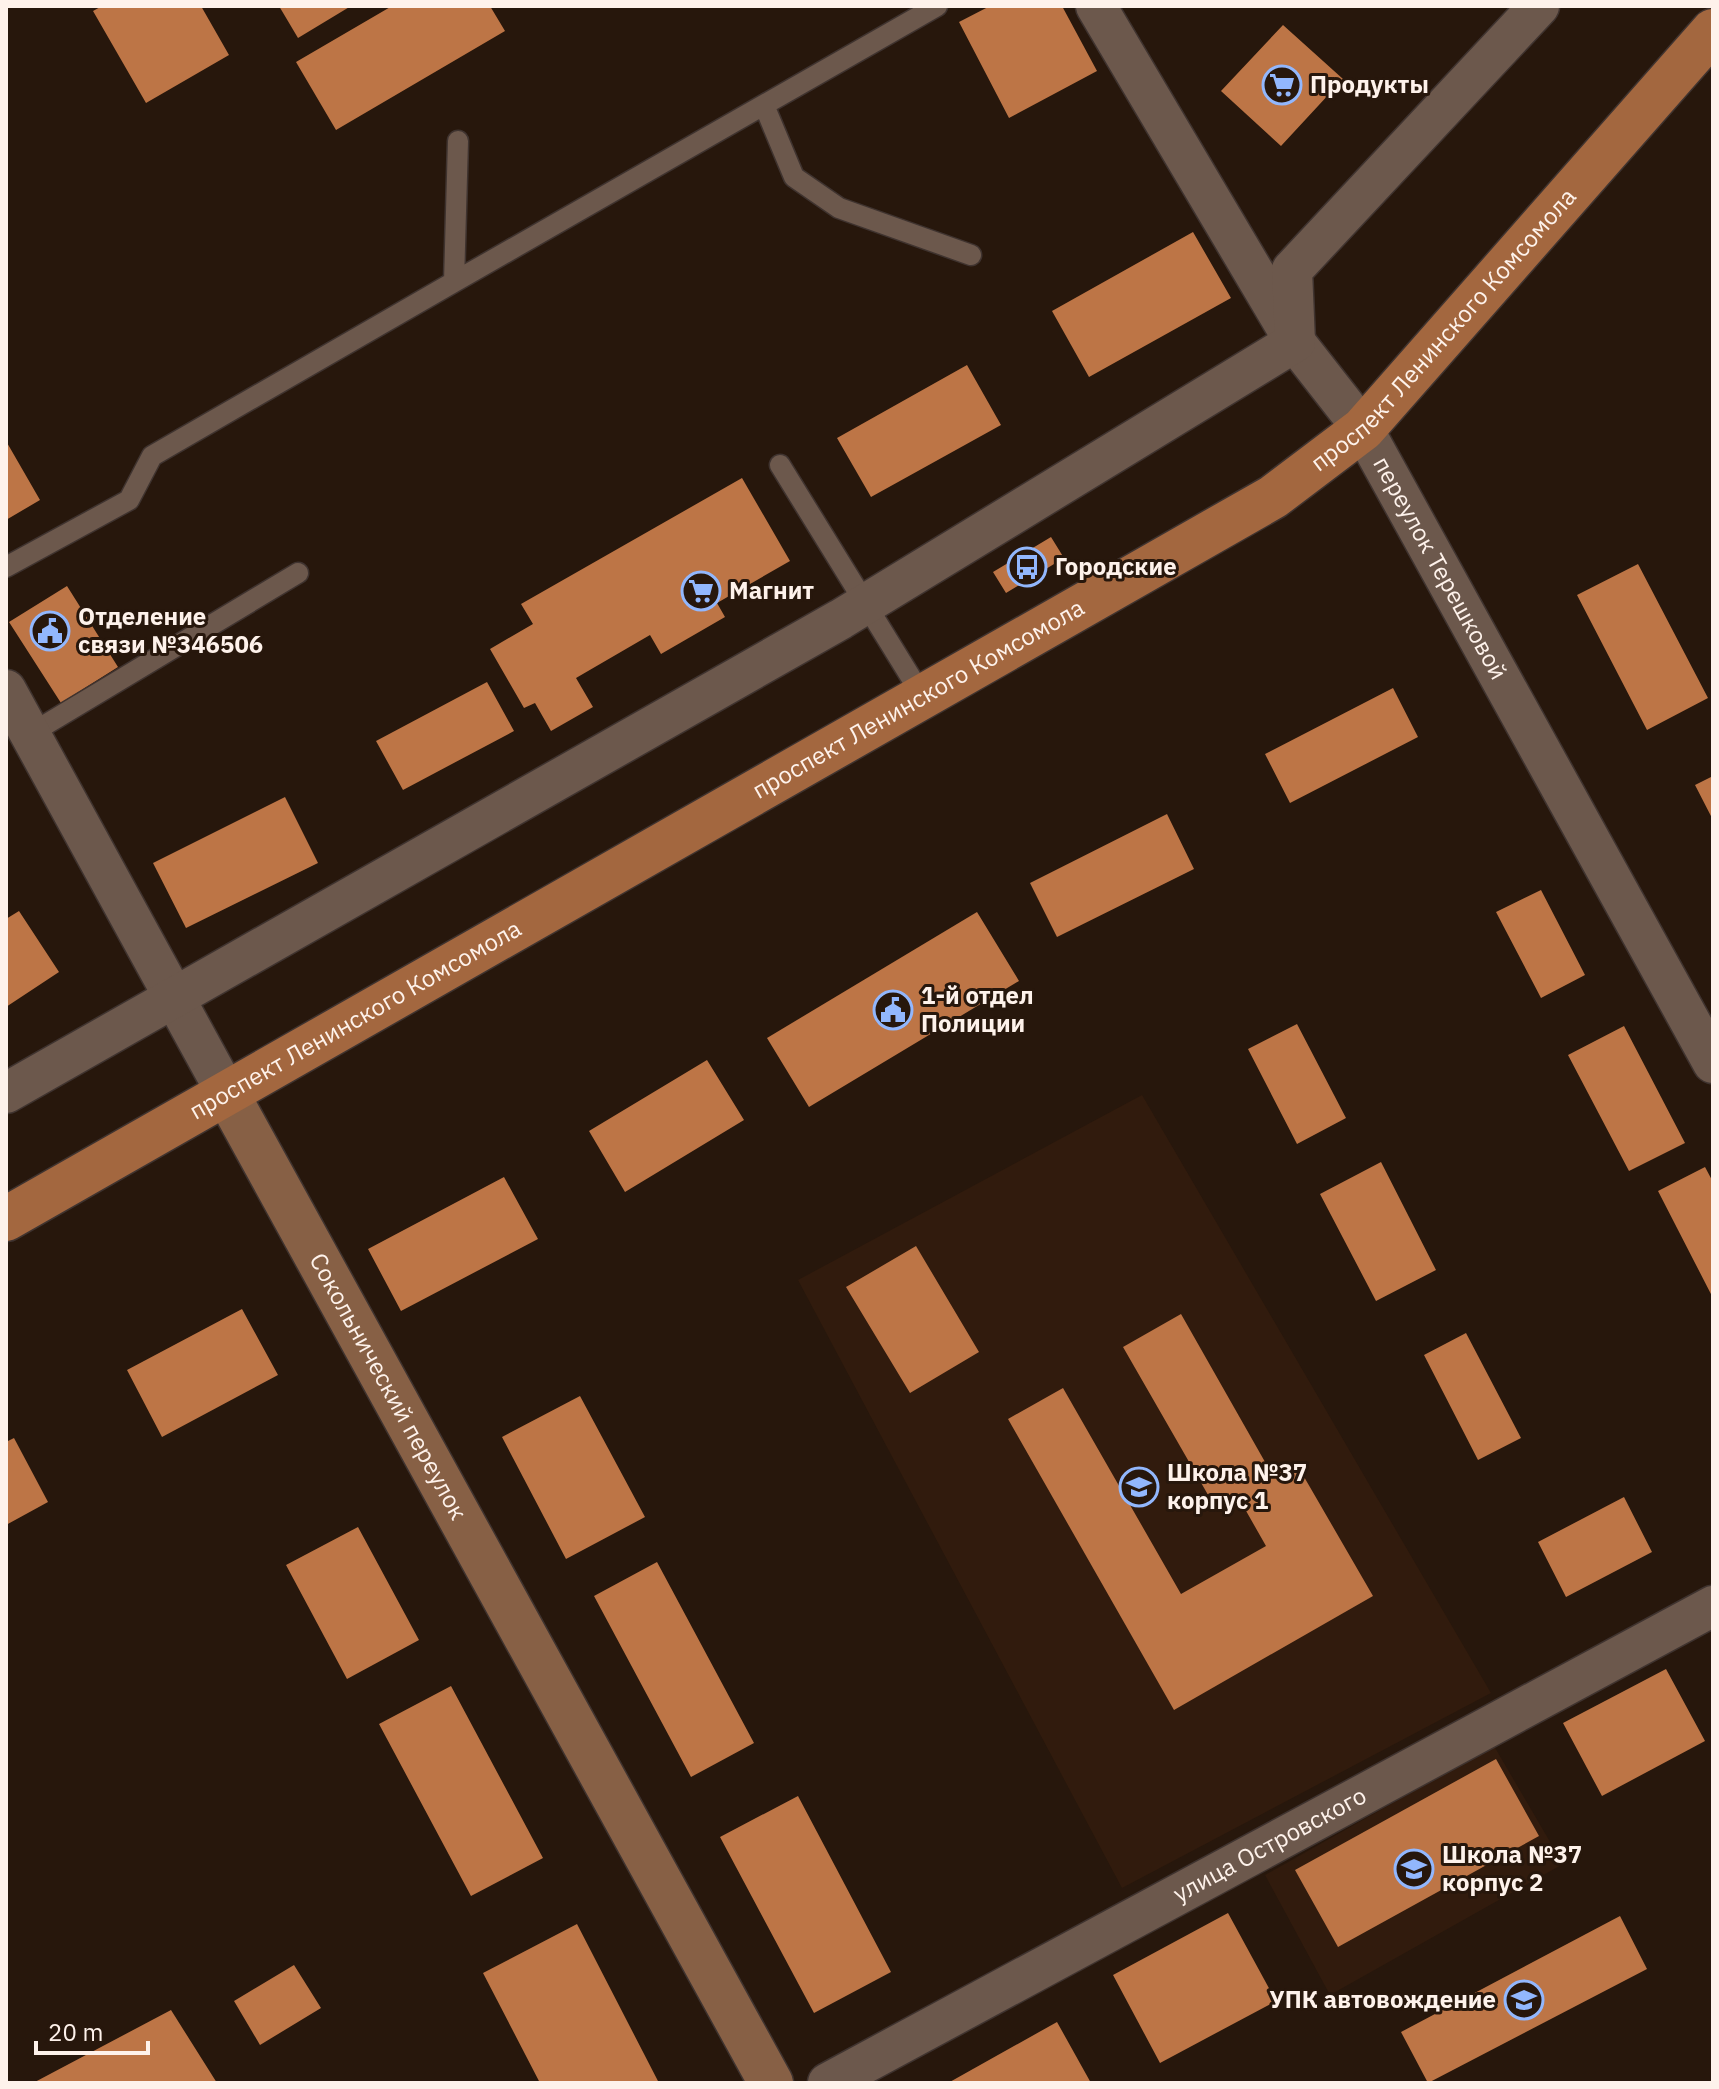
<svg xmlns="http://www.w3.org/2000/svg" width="1719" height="2089" font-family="'IBM Plex Sans',sans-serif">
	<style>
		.built { fill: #311b0d }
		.building { fill: #bd7546 }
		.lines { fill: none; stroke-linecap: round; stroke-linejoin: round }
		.lane-casing { stroke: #3f332f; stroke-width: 23 }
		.street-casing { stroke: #3f332f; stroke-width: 43 }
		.secondary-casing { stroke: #3f332f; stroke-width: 47 }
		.primary-casing { stroke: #3f332f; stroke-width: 47 }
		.lane { stroke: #6c584c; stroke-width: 20 }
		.street { stroke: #6c584c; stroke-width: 40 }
		.secondary { stroke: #876045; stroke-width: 44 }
		.primary { stroke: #a3673f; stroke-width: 44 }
		.labels { text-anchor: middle; stroke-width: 6; stroke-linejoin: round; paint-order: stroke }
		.poi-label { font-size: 24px; font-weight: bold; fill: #fef2eb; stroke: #27170c; text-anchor: start }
		.street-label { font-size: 24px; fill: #fef2eb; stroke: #27170c }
	</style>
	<rect width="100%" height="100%" fill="#27170c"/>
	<path class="built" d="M1142,1095L1491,1693L1122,1888L798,1280Z
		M1494,1746L1563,1864L1330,1995L1265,1875Z"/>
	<path class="building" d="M102,6H201L229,55L146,103L93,11Z
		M279,6H351L298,38Z
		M392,6H490L505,31L336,130L296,62Z
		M990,6H1062L1097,71L1009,118L959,22Z
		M1283,25L1343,79L1281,146L1221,91Z
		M1193,232L1231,298L1089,377L1052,311Z
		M967,365L1001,425L871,497L837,438Z
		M6,441L40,500L6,520Z
		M742,478L790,561L717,603L725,617L661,654L650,635L576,678L593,707L551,731L535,703L524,708L490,649L533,624L521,604Z
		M1051,537L1064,558L1006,593L993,572Z
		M1638,564L1708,698L1647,730L1577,595Z
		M67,586L118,667L61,703L9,622Z
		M487,682L514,731L403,790L376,741Z
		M1393,688L1418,737L1290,803L1265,754Z
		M1713,776V820L1695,785Z
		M285,797L318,863L186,928L153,863Z
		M1167,814L1194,869L1057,937L1030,883Z
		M1541,890L1585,975L1541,998L1496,912Z
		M19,911L59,972L6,1007V919Z
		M977,912L1019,981L809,1107L767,1038Z
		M1297,1024L1346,1118L1297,1144L1248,1049Z
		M1624,1026L1685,1143L1629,1171L1568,1055Z
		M707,1060L744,1120L625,1192L589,1131Z
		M1381,1162L1436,1270L1376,1301L1320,1194Z
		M1705,1167L1713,1182V1298L1658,1191Z
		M504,1177L538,1239L401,1311L368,1249Z
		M916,1246L979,1352L910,1393L846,1287Z
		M242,1309L278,1375L162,1437L127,1370Z
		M1181,1314L1273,1476L1296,1463L1373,1596L1174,1710L1008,1419L1063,1388L1181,1594L1266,1546L1237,1495L1215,1507L1123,1347Z
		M1466,1333L1521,1438L1478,1460L1424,1355Z
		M580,1396L645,1517L566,1559L502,1437Z
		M14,1438L48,1502L6,1525V1442Z
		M1624,1497L1652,1552L1566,1597L1538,1542Z
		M358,1527L419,1640L347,1679L286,1565Z
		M657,1562L754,1743L691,1777L594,1596Z
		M1666,1669L1705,1741L1602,1796L1563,1723Z
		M451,1686L543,1858L471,1896L379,1724Z
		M1496,1759L1539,1836L1338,1947L1295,1870Z
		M798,1796L891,1972L814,2013L720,1837Z
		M1228,1913L1276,2001L1160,2063L1113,1975Z
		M1620,1916L1647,1969L1428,2083L1401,2032Z
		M577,1924L659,2083H540L483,1973Z
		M294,1965L321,2008L260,2045L234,2001Z
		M171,2010L217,2083H33Z
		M1057,2022L1091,2083H948Z"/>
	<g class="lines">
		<g class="lane-casing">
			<path id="lane" d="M764,105L794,177L839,208L971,255
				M454,282L937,6
				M780,465L923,697
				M6,567L129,500L152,456L454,282L458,141
				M30,734L298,573"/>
		</g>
		<g class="street-casing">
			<g id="street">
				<path id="s1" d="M1096,6L1295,342L1363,429L1713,1063"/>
				<path d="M6,690L227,1094"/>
				<path d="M6,1093L841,619L1295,342L1292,270L1539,6"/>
				<path id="s2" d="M828,2083L1713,1606"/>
			</g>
		</g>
		<g class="secondary-casing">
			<g id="secondary">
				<path id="s3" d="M227,1094L771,2083"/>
			</g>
		</g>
		<g class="primary-casing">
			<g id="primary">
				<path id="s4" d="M6,1219L1273,497L1363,429L1713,31"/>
			</g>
		</g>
		<use href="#lane" class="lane"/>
		<use href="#street" class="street"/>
		<use href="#secondary" class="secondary"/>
		<use href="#primary" class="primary"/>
	</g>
	<defs>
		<g id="supermarket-ring" transform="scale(2)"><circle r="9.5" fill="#27170c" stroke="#92b7fd" stroke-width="1.5"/><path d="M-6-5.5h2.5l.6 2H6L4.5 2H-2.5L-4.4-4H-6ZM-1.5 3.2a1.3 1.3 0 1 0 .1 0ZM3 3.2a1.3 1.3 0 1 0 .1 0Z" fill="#92b7fd"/></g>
		<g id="bus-ring" transform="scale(2)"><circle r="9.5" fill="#27170c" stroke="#92b7fd" stroke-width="1.5"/><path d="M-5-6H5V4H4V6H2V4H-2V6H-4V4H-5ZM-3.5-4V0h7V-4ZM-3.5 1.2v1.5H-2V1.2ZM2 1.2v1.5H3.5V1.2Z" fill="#92b7fd"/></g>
		<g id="civic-ring" transform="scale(2)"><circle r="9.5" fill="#27170c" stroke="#92b7fd" stroke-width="1.5"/><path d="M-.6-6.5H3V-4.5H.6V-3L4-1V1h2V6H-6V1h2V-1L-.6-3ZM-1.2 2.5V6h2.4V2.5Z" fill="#92b7fd"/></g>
		<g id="school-ring" transform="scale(2)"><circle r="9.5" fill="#27170c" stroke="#92b7fd" stroke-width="1.5"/><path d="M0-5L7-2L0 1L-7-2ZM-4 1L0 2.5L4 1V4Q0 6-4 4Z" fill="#92b7fd"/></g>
	</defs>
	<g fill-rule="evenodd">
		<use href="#supermarket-ring" x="1282" y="85"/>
		<use href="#bus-ring" x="1027" y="567"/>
		<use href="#supermarket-ring" x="701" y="591"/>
		<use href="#civic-ring" x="50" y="631"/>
		<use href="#civic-ring" x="893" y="1010"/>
		<use href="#school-ring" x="1139" y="1487"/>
		<use href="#school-ring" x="1414" y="1869"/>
		<use href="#school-ring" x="1524" y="2000"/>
	</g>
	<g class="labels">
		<g class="poi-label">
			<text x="1310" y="93">Продукты</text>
			<text x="1055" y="575">Городские</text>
			<text x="729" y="599">Магнит</text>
			<text x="78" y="625">Отделение<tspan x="78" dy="28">связи №346506</tspan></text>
			<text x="921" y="1004">1-й отдел<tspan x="921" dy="28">Полиции</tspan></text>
			<text x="1167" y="1481">Школа №37<tspan x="1167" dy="28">корпус 1</tspan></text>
			<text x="1442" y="1863">Школа №37<tspan x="1442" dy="28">корпус 2</tspan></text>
			<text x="1496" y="2008" text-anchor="end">УПК автовождение</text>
		</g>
		<g class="street-label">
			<text dy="8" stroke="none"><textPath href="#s4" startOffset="1698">проспект Ленинского Комсомола</textPath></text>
			<text dy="8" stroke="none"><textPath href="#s1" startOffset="660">переулок Терешковой</textPath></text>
			<text dy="8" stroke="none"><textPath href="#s4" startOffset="1050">проспект Ленинского Комсомола</textPath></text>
			<text dy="8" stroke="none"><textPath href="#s4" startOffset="402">проспект Ленинского Комсомола</textPath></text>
			<text dy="8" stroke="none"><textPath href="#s3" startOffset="334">Сокольнический переулок</textPath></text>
			<text dy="8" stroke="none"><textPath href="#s2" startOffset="502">улица Островского</textPath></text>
		</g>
	</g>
	<rect width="1719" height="2089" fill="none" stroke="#fef2eb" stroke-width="16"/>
	<path d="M36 2041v12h112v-12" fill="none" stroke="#fef2eb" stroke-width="4"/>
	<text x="48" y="2041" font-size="24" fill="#fef2eb" stroke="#27170c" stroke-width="6" paint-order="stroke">20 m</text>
</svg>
